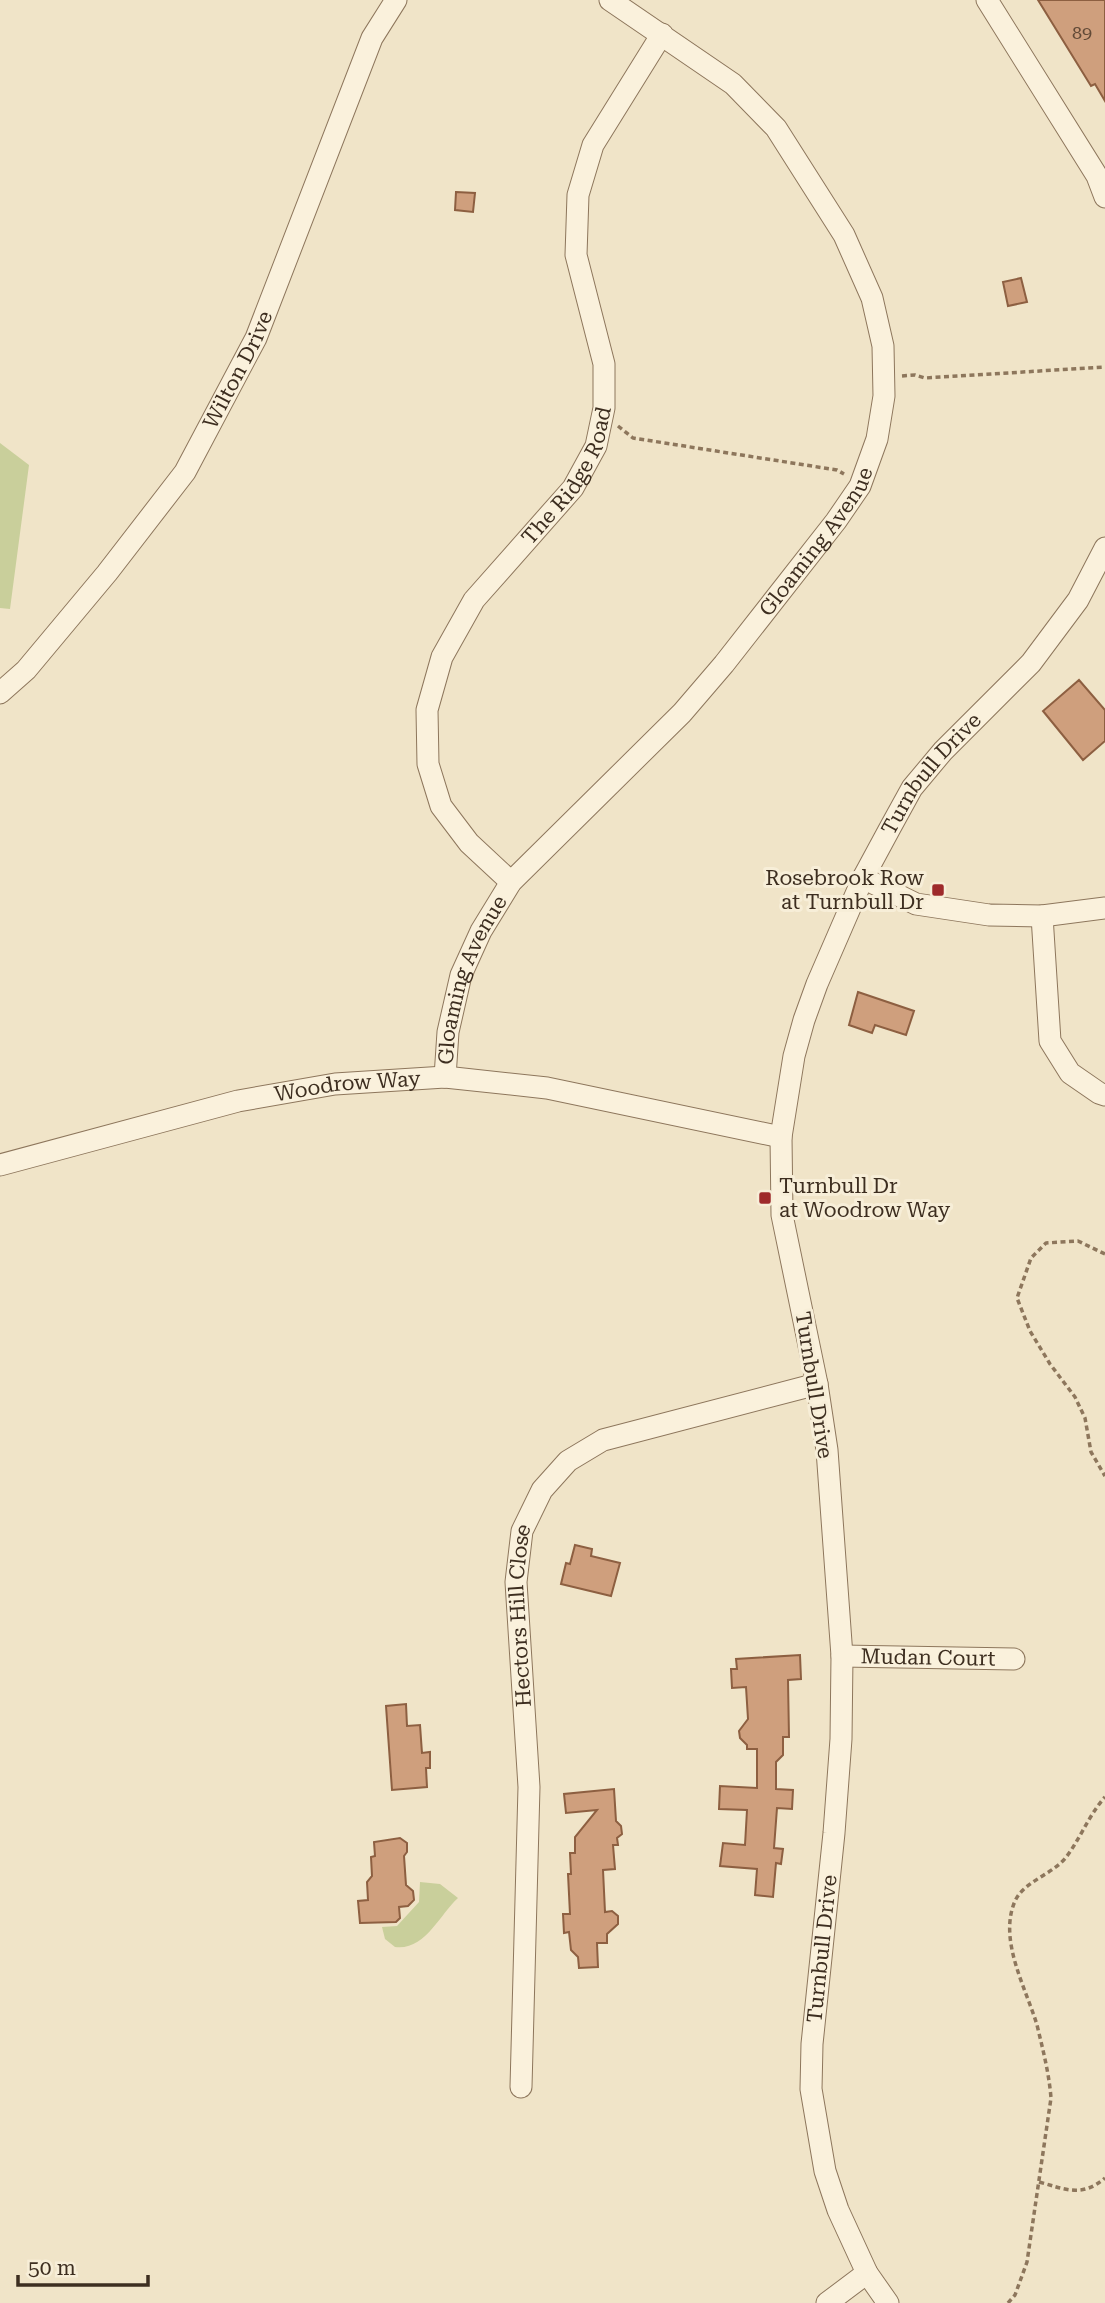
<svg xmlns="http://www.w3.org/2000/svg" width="1105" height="2303" font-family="'Roboto Serif',serif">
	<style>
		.green { fill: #c9cf9b }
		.building { fill: #cf9f7d; stroke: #8d5f41; stroke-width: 2 }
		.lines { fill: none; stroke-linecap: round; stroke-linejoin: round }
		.street-casing { stroke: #8d765c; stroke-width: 23 }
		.path { stroke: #8d765c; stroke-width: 3.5; stroke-dasharray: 5 3.5; stroke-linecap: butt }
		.street { stroke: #faf1dc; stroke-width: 21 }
		.poi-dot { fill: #9e2a2b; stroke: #f7eed8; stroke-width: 2.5 }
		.labels { text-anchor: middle; stroke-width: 6; stroke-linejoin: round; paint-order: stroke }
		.number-label { font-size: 18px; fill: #624a37 }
		.street-label { font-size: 21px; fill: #3d2e20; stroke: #f7eed8 }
		.poi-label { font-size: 21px; fill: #3d2e20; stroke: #f7eed8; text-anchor: end }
	</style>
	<rect width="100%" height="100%" fill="#f0e4c8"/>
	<path class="green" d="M0,443L29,465L10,609L0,608Z
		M420,1882L440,1884L458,1898C440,1914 425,1951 395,1947L385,1939L382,1927L397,1926L419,1902Z"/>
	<path class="building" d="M1038,0H1105V101L1095,84L1091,86Z
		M456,192L475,193L473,212L455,210Z
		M1021,278L1027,302L1008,306L1003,282Z
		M1079,680L1105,710V741L1083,760L1043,711Z
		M858,992L914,1011L906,1035L875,1025L872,1033L849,1025Z
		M575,1545L592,1549L591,1556L620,1563L611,1596L561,1584L566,1563L570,1564Z
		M800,1655L801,1679L788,1680L789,1737H783V1755L776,1762V1789L793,1790L792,1809L777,1808L774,1848L783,1849L781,1864L776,1863L773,1897L755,1895L757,1869L720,1866L723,1843L745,1845L747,1810L719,1809L720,1786L757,1788V1749H747V1745L740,1738L739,1731L748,1719L746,1687L732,1688L731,1669H737L736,1659Z
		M406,1704L407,1726L420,1725L422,1753L430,1752V1768H426L427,1787L392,1790L386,1706Z
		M614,1789L616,1821L621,1826L622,1834L617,1838L618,1845H613L615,1869L603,1870L605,1912L612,1911L618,1916V1924L607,1934V1943H597L598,1967L579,1968L578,1957L571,1950L569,1932L564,1933L563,1914H570L568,1874H571L570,1853H575V1837L597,1810L566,1813L564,1794Z
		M400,1838L407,1843V1852L404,1856L406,1885L413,1891L414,1900L408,1906L399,1907L400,1918L396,1922L360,1923L358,1901L368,1900L367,1882L372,1876L371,1857L375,1856L374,1842Z"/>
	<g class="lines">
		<g class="street-casing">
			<g id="street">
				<path d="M987,0L1097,176L1105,197"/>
				<path id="s1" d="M0,693L26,670L107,573L185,472L256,338L372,38L396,0"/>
				<path d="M863,878L916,904L989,915L1042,916L1105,908"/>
				<path id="s2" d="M511,882L469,843L441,806L428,764L427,710L442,657L474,600L573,488L596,446L604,408V364L576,255L578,195L593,145L662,34"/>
				<path d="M1042,916L1050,1041L1070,1073L1099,1093L1105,1095"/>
				<path id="s3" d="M445,1077L448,1032L461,975L481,931L511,882L682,713L724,664L836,521L860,486L877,439L884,396L883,346L872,298L844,235L776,128L733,84L610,0"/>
				<path id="s4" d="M0,1165L238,1101L335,1084L445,1077L547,1088L781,1137"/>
				<path id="s5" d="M842,1656L1014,1659"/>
				<path id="s6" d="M521,2087L529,1787L516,1582L522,1531L542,1490L568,1461L603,1440L817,1384"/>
				<path d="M827,2303L867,2273"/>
				<path id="s7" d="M888,2303L867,2273L838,2210L825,2171L811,2089L812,2044L834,1833L841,1739L842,1656L827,1450L817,1384L782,1215L781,1137L794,1056L804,1020L817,984L863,878L890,828L912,788L943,751L1031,663L1078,600L1105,548"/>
			</g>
		</g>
		<path class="path" d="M902,376L915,375L925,378L1105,367
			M618,426L633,438L837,470L844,474
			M1105,1254L1078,1241L1046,1243L1031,1258L1017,1298L1030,1331L1050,1364L1075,1397L1085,1418L1091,1452L1105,1476
			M1039,2182C1065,2189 1082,2198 1105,2178
			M1008,2303L1015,2295L1027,2262L1051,2098C1049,2073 1043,2050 1037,2025C1026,1988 998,1940 1015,1901C1024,1881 1054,1874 1067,1856C1081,1837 1089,1815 1105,1797"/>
		<use href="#street" class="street"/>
	</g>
	<g class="poi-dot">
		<rect x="931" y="883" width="14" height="14" rx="3.5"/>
		<rect x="758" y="1191" width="14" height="14" rx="3.5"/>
	</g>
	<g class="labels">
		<g class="number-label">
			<text x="1082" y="39">89</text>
		</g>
		<g class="street-label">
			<text dy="7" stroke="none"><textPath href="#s1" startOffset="404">Wilton Drive</textPath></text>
			<text dy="7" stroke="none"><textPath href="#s2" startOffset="480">The Ridge Road</textPath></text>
			<text dy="7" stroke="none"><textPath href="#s3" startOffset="668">Gloaming Avenue</textPath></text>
			<text dy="7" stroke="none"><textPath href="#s7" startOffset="1587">Turnbull Drive</textPath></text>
			<text dy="7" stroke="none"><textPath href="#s3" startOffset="102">Gloaming Avenue</textPath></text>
			<text dy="7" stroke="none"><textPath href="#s4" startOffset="357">Woodrow Way</textPath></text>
			<text transform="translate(814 1385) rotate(81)" y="7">Turnbull Drive</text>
			<text dy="7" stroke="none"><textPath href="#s6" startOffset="472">Hectors Hill Close</textPath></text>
			<text dy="7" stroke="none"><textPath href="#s5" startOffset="86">Mudan Court</textPath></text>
			<text dy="7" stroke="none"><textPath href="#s7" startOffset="371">Turnbull Drive</textPath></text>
		</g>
		<g class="poi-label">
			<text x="924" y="885">Rosebrook Row<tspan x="924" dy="24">at Turnbull Dr</tspan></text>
			<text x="779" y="1193" text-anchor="start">Turnbull Dr<tspan x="779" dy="24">at Woodrow Way</tspan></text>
		</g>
	</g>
	<path d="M18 2275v10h130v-10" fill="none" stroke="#3d2e20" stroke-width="3.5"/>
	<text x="28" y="2275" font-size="21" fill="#3d2e20" stroke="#f7eed8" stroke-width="5" paint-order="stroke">50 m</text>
</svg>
